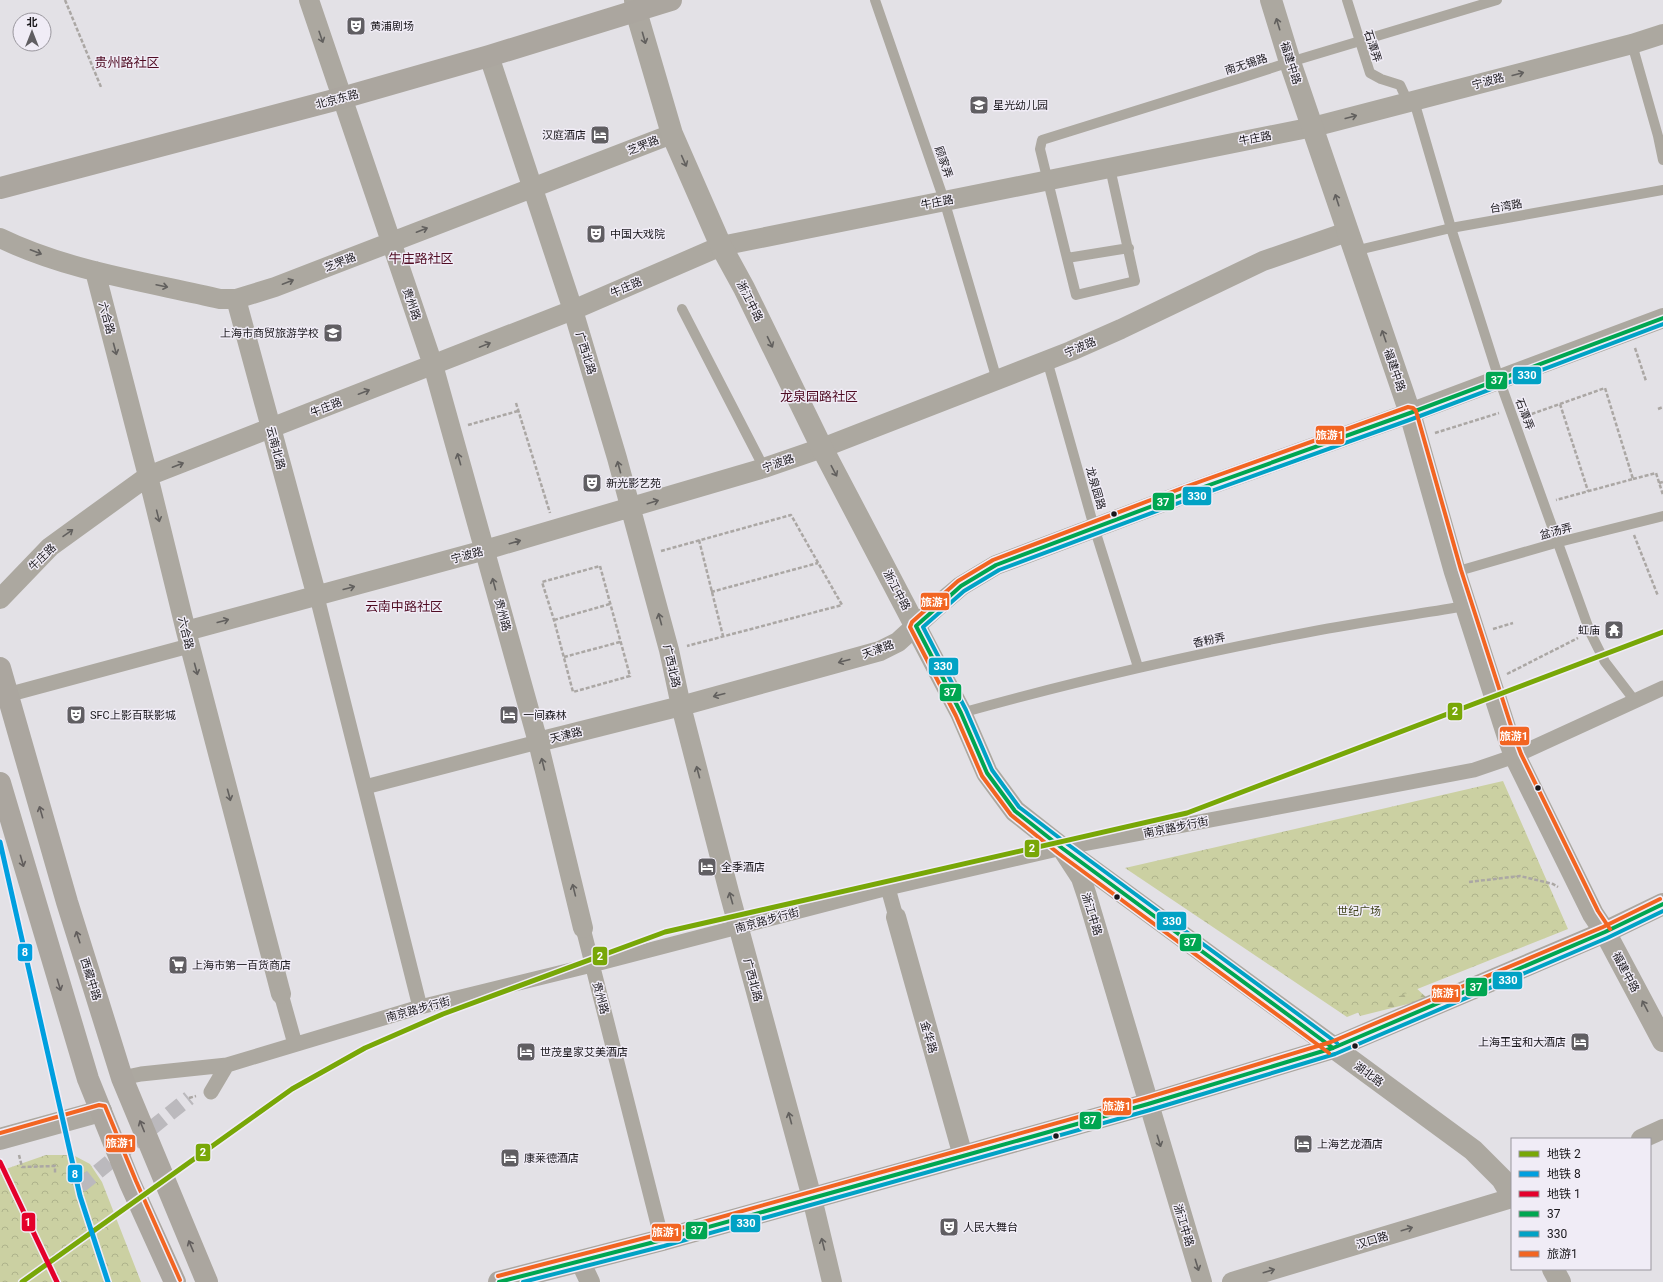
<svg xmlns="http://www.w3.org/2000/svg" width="1663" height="1282" font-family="Roboto,'Noto Sans SC',sans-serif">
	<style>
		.forest { fill: url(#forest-firs) }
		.park { fill: url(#park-crowns) }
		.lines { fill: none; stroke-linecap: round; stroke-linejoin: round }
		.pedestrian-tunnel { stroke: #bbb9bd; stroke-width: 15; stroke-dasharray: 15 8; stroke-linecap: butt }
		.path { stroke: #aba7a4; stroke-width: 2.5; stroke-dasharray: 4 2; stroke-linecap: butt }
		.service { stroke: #aca8a0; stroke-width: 10 }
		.pedestrian { stroke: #aca8a0; stroke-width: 15 }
		.minor { stroke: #aca8a0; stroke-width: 20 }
		.tertiary { stroke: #aca8a0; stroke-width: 22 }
		.secondary { stroke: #aba69f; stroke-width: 22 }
		.bus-1-casing { stroke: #f0ecf6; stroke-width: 7 }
		.bus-2-casing { stroke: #f0ecf6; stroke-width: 7 }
		.bus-3-casing { stroke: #f0ecf6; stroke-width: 7 }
		.bus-1 { stroke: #00a651; stroke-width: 4 }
		.bus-2 { stroke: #01a2c5; stroke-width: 4 }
		.bus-3 { stroke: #f26522; stroke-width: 4 }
		.metro-1-casing { stroke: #f0ecf6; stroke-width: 8 }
		.metro-2-casing { stroke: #f0ecf6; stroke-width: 8 }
		.metro-3-casing { stroke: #f0ecf6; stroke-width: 8 }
		.metro-1 { stroke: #78a707; stroke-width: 5 }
		.metro-2 { stroke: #009fdf; stroke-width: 5 }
		.metro-3 { stroke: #e4002b; stroke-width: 5 }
		.oneway { stroke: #62605e }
		.oneway2 { stroke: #625e5d }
		.bus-dot { fill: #19171b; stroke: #f0ecf6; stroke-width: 1.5 }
		.labels { text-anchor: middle; stroke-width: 3; stroke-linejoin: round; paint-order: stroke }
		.poi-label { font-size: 11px; fill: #19171b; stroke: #f0ecf6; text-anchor: start }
		.street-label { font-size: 11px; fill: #19171b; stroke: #f0ecf6 }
		.park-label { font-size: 11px; fill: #3f431b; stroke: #f0ecf6 }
		.quarter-label { font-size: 13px; fill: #500c23; stroke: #f0ecf6 }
		.line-badge { stroke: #f0ecf6; stroke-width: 1.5 }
		.badge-label { font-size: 11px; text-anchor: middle; font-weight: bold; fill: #fff }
	</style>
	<defs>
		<pattern id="forest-firs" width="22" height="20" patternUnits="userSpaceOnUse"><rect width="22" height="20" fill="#cbd0a2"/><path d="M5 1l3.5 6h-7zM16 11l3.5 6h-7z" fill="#aeb28b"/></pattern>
		<pattern id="park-crowns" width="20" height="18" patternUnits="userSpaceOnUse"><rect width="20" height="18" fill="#cbd0a2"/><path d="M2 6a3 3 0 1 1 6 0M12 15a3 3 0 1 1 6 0" fill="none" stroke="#aeb28b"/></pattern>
	</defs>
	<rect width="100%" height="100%" fill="#e3e1e6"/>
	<path class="forest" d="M1413,985L1428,999L1360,1016L1353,1001Z"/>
	<path class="park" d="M1503,781L1568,929L1347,1017L1125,868Z
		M46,1155H73L90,1164L102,1182L141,1282H0V1171Z"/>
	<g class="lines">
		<path class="pedestrian-tunnel" d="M80,1186L189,1098"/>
		<path class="path" d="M65,0L101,87
			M1635,348L1646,381
			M516,403L550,513
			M1560,404L1588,491
			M1658,409L1663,407
			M1526,416L1605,388L1633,479L1556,500
			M468,425L518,411
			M1435,433L1499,413
			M1633,479L1656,473L1663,495
			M1659,483L1663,482
			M1634,535L1658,596
			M699,540L723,636
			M661,551L791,515L842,605L687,646
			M600,566L630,676L573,692L554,620L542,582Z
			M711,592L818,563
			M554,620L610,604
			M1493,629L1513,623
			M564,657L620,642
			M1507,674L1578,638
			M1469,882L1520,876L1553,884L1558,887
			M189,1098L196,1096
			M19,1155L22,1167L55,1166V1173"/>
		<path class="service" d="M875,0L944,200L997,380
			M1347,0L1370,73L1381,79L1400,85L1408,102
			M1632,44L1658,136L1663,160
			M1414,101L1451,228L1499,379L1590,632L1605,662L1635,701
			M1110,168L1135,281L1076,295L1040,149L1042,140L1241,78L1290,62L1497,0
			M1354,251L1451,228L1663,190
			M1067,258L1129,248
			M682,309L764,468
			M1047,360L1094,527L1138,667
			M1455,572L1559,542L1663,516
			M961,713C1079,680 1199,653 1320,630C1368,621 1418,614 1466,606"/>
		<path class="pedestrian" d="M317,597L420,1007
			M7,695L189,646
			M365,787L538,742
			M888,888L896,917
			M583,928L662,1240
			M281,994L295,1044
			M122,1078L141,1074L227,1065L420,1007L592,965L888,888L1062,848L1474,770L1515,756L1663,688
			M211,1092L227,1065"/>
		<path class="minor" d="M309,0L433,365L538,742L583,928
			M489,56L573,310L617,458L669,650L681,706L729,892L812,1198L832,1282
			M0,238C68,271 147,282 220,299H236L275,287L672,134
			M95,271L148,476L186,631L281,994
			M236,299L317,597
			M0,599L50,547L148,476L573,310L721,246L1313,127L1632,44L1663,34
			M186,631L485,550L764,468L822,448L1071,351L1121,329L1263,261L1347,232
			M538,742L681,706L880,651L898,642L942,602L961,586L996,565L1187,493L1410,413L1663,318
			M1064,852L1081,878L1087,896L1202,1282
			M896,917L963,1156
			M1641,1139L1663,1129
			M580,1261L590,1282
			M1232,1282L1512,1198"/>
		<path class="tertiary" d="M635,0L636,11L672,134L721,246L744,288L822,448L961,713L987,773L1015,811L1062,848L1473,1150L1502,1179L1512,1196
			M1271,0L1290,62L1410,413L1455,572L1508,737L1515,756L1593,914L1605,932L1663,1041
			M0,1139L101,1111
			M1553,1269L1560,1282"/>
		<path class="secondary" d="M0,188L342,98L489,56L671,0
			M0,668L67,902L122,1078L207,1282
			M0,783L88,1079L130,1183L175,1282
			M499,1282L662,1240L963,1156L1148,1104L1333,1048L1605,932L1663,904"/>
		<g class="bus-1-casing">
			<path id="bus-1" d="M1333,1048L1062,848L1015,811L987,773L961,713L916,626L961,586L996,565L1187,493L1410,413L1663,318
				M499,1282L662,1240L963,1156L1148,1104L1333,1048L1605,932L1663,904"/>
		</g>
		<g class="bus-2-casing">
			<path id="bus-2" d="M1337,1043L1066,843L1019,807L992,770L966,710L923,627L964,591L999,570L1189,499L1412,419L1663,324
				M523,1282L664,1246L1150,1110L1335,1054L1607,938L1663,911"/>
		</g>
		<g class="bus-3-casing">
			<path id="bus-3" d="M1329,1053L1058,853L1011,815L982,776L956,716L910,627L912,622L958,581L993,560L1185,487L1408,407L1413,408L1416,411L1461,570L1514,735L1521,754L1598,911L1610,929
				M0,1133L99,1105L105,1106L136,1181L180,1280
				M498,1276L660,1234L961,1150L1146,1098L1331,1042L1603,927L1660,899"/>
		</g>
		<use href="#bus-1" class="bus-1"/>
		<use href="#bus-2" class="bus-2"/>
		<use href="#bus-3" class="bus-3"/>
		<g class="metro-1-casing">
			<path id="metro-1" d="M22,1282L292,1089L365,1048L443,1014L665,932L1187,813L1663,632"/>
		</g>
		<g class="metro-2-casing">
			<path id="metro-2" d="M0,842L80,1196L108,1282"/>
		</g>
		<g class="metro-3-casing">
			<path id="metro-3" d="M0,1162L57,1282"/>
		</g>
		<use href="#metro-1" class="metro-1"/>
		<use href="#metro-2" class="metro-2"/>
		<use href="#metro-3" class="metro-3"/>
	</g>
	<defs><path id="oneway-shaft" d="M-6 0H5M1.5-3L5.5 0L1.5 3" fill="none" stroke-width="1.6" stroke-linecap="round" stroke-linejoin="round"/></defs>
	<g class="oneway">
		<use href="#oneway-shaft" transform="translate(1278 24) rotate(-107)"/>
		<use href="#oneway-shaft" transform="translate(321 37) rotate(71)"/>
		<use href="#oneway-shaft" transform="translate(644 38) rotate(74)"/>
		<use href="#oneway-shaft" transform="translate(1518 74) rotate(-15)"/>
		<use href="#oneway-shaft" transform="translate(1351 117) rotate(-15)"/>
		<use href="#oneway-shaft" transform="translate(684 161) rotate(66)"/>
		<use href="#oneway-shaft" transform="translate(1337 200) rotate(-108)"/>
		<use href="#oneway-shaft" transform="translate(422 230) rotate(-21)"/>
		<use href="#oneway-shaft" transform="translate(36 252) rotate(21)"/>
		<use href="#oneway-shaft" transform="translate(288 282) rotate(-21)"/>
		<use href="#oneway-shaft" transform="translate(162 286) rotate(12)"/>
		<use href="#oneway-shaft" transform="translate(1384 336) rotate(-109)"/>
		<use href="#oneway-shaft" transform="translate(770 342) rotate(64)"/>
		<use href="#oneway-shaft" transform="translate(485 345) rotate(-22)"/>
		<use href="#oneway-shaft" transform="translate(115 349) rotate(75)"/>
		<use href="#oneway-shaft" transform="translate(364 392) rotate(-21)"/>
		<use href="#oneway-shaft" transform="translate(459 459) rotate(-106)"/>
		<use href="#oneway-shaft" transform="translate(178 465) rotate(-21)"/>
		<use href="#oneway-shaft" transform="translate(619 467) rotate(-105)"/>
		<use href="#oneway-shaft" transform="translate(834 471) rotate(62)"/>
		<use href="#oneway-shaft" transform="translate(653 502) rotate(-17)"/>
		<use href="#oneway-shaft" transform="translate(158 516) rotate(76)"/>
		<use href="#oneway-shaft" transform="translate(68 533) rotate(-35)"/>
		<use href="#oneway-shaft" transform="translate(515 542) rotate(-16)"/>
		<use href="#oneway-shaft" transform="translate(494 584) rotate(-105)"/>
		<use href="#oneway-shaft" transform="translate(349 588) rotate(-15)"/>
		<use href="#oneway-shaft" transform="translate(660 619) rotate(-105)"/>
		<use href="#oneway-shaft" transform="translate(223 621) rotate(-15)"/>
		<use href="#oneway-shaft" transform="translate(844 661) rotate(165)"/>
		<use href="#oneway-shaft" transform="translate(196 669) rotate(75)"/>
		<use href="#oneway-shaft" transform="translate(719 695) rotate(165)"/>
		<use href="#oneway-shaft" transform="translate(543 764) rotate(-104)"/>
		<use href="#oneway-shaft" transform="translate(698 772) rotate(-105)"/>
		<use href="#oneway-shaft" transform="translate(229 795) rotate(75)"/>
		<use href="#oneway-shaft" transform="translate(574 890) rotate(-104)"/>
		<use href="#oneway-shaft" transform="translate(731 898) rotate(-106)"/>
		<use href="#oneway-shaft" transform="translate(1645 1006) rotate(-118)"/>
		<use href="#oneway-shaft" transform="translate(790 1118) rotate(-105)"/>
		<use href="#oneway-shaft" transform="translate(1159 1141) rotate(73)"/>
		<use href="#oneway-shaft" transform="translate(1407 1229) rotate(-17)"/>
		<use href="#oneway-shaft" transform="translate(823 1244) rotate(-104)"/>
		<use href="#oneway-shaft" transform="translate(1197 1265) rotate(73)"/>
		<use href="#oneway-shaft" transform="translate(1269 1271) rotate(-17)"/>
	</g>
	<g class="oneway2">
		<use href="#oneway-shaft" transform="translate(41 812) rotate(-106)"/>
		<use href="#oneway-shaft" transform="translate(22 861) rotate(74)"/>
		<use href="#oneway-shaft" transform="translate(78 937) rotate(-108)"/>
		<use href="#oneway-shaft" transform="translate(59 985) rotate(73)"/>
		<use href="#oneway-shaft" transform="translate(142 1126) rotate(-112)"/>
		<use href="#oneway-shaft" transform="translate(191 1246) rotate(-113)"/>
	</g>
	<defs>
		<g id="theatre-square" transform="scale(1)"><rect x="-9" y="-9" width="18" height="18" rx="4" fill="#605e62" stroke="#f0ecf6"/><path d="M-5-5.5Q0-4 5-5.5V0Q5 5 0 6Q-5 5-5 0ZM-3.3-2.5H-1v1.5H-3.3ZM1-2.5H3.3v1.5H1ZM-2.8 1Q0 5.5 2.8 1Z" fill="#fff"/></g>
		<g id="school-square" transform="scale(1)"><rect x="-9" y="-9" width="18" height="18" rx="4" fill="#605e62" stroke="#f0ecf6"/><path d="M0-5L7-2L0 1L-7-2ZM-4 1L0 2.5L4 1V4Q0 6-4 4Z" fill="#fff"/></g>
		<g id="hotel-square" transform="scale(1)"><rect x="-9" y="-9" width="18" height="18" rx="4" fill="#605e62" stroke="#f0ecf6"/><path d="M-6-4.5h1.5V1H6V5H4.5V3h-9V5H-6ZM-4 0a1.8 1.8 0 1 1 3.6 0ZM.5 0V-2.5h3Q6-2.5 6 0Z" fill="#fff"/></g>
		<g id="temple-square" transform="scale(1)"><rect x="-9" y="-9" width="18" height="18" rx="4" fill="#605e62" stroke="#f0ecf6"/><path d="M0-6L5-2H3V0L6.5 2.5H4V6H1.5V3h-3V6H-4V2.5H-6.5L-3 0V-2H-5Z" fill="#fff"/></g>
		<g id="supermarket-square" transform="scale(1)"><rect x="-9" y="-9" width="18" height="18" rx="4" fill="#605e62" stroke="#f0ecf6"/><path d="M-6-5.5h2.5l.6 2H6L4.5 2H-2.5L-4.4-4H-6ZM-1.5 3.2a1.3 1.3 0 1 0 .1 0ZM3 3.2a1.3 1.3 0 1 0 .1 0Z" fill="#fff"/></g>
	</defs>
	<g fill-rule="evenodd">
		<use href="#theatre-square" x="356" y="26"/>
		<use href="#school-square" x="979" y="105"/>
		<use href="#hotel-square" x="600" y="135"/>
		<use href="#theatre-square" x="596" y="234"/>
		<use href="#school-square" x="333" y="333"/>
		<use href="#theatre-square" x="592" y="483"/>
		<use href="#temple-square" x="1614" y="630"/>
		<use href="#theatre-square" x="76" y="715"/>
		<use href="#hotel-square" x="509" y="715"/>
		<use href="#hotel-square" x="707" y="867"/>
		<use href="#supermarket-square" x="178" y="965"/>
		<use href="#hotel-square" x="1580" y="1042"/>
		<use href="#hotel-square" x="526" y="1052"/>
		<use href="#hotel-square" x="1303" y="1144"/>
		<use href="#hotel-square" x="510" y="1158"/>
		<use href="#theatre-square" x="949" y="1227"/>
	</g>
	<g class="bus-dot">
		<circle cx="1114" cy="514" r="3.5"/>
		<circle cx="1538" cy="788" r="3.5"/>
		<circle cx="1117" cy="897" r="3.5"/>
		<circle cx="1355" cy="1046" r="3.5"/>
		<circle cx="1056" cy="1136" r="3.5"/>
	</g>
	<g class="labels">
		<g class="poi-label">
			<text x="370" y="30">黄浦剧场</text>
			<text x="993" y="109">星光幼儿园</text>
			<text x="586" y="139" text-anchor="end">汉庭酒店</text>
			<text x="610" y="238">中国大戏院</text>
			<text x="319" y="337" text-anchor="end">上海市商贸旅游学校</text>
			<text x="606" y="487">新光影艺苑</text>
			<text x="1600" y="634" text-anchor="end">虹庙</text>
			<text x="90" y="719">SFC上影百联影城</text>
			<text x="523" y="719">一间森林</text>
			<text x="721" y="871">全季酒店</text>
			<text x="192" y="969">上海市第一百货商店</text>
			<text x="1566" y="1046" text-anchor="end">上海王宝和大酒店</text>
			<text x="540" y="1056">世茂皇家艾美酒店</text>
			<text x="1317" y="1148">上海艺龙酒店</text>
			<text x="524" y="1162">康莱德酒店</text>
			<text x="963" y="1231">人民大舞台</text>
		</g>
		<g class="street-label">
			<text transform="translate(1373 46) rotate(72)" y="4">石潭弄</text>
			<text transform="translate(1291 63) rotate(72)" y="4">福建中路</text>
			<text transform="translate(1246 64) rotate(-18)" y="4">南无锡路</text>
			<text transform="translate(1488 81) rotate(-15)" y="4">宁波路</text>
			<text transform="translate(337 99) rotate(-15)" y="4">北京东路</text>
			<text transform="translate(1255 138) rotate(-11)" y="4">牛庄路</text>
			<text transform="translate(643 145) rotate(-21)" y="4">芝罘路</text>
			<text transform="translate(944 162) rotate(71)" y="4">顾家弄</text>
			<text transform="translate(937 202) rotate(-11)" y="4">牛庄路</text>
			<text transform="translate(1506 206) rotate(-10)" y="4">台湾路</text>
			<text transform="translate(340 262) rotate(-21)" y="4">芝罘路</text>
			<text transform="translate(626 287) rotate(-23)" y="4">牛庄路</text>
			<text transform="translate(750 301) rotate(63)" y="4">浙江中路</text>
			<text transform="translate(412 304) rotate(71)" y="4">贵州路</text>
			<text transform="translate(107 318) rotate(75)" y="4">六合路</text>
			<text transform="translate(1080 347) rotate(-23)" y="4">宁波路</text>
			<text transform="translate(586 353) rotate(73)" y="4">广西北路</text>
			<text transform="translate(1395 370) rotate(71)" y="4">福建中路</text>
			<text transform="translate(326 407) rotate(-21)" y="4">牛庄路</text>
			<text transform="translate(1525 414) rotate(69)" y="4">石潭弄</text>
			<text transform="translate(276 448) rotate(75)" y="4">云南北路</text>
			<text transform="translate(778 463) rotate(-19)" y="4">宁波路</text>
			<text transform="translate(1096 488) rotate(74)" y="4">龙泉园路</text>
			<text transform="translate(1556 531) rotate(-15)" y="4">盆汤弄</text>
			<text transform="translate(467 555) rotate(-15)" y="4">宁波路</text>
			<text transform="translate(42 557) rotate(-44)" y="4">牛庄路</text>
			<text transform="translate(897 590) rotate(62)" y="4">浙江中路</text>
			<text transform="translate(503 615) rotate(75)" y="4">贵州路</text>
			<text transform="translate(186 633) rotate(76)" y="4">六合路</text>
			<text transform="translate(1209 640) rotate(-12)" y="4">香粉弄</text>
			<text transform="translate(878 649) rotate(-20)" y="4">天津路</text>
			<text transform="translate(672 666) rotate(77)" y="4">广西北路</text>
			<text transform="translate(566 735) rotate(-14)" y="4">天津路</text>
			<text transform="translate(1176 827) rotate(-11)" y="4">南京路步行街</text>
			<text transform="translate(1092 914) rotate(73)" y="4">浙江中路</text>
			<text transform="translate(767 920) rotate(-15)" y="4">南京路步行街</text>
			<text transform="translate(1626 972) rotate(62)" y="4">福建中路</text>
			<text transform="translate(91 979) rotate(72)" y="4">西藏中路</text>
			<text transform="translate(753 980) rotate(75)" y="4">广西北路</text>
			<text transform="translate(601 998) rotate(75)" y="4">贵州路</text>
			<text transform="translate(418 1009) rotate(-15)" y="4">南京路步行街</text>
			<text transform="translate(929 1037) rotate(74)" y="4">金华路</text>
			<text transform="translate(1369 1074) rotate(36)" y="4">湖北路</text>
			<text transform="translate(1184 1225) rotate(73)" y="4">浙江中路</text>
			<text transform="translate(1372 1240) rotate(-17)" y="4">汉口路</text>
		</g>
		<g class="park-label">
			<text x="1359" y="915">世纪广场</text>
		</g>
		<g class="quarter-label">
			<text x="127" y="67">贵州路社区</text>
			<text x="421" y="263">牛庄路社区</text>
			<text x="819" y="401">龙泉园路社区</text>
			<text x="404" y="611">云南中路社区</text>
		</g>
	</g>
	<g class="line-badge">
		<rect x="1512" y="366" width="30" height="19" rx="4" fill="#01a2c5"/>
		<rect x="1485" y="371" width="23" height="19" rx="4" fill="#00a651"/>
		<rect x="1315" y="425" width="30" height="20" rx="4" fill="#f26522"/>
		<rect x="1182" y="486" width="30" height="20" rx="4" fill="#01a2c5"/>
		<rect x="1152" y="492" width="23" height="19" rx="4" fill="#00a651"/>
		<rect x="920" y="592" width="30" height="19" rx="4" fill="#f26522"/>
		<rect x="928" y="657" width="31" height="19" rx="4" fill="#01a2c5"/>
		<rect x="939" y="683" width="23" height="19" rx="4" fill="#00a651"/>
		<rect x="1447" y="702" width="16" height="19" rx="4" fill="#78a707"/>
		<rect x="1499" y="726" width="31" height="20" rx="4" fill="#f26522"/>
		<rect x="1024" y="839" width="16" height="19" rx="4" fill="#78a707"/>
		<rect x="1156" y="911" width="31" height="20" rx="4" fill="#01a2c5"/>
		<rect x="1179" y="933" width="23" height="19" rx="4" fill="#00a651"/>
		<rect x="17" y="943" width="16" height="19" rx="4" fill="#009fdf"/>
		<rect x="592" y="946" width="16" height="20" rx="4" fill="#78a707"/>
		<rect x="1492" y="971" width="31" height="19" rx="4" fill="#01a2c5"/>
		<rect x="1465" y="977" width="23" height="20" rx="4" fill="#00a651"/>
		<rect x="1431" y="984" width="30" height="19" rx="4" fill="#f26522"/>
		<rect x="1102" y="1097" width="30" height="19" rx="4" fill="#f26522"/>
		<rect x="1079" y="1111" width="23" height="19" rx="4" fill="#00a651"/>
		<rect x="105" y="1134" width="31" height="19" rx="4" fill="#f26522"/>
		<rect x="195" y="1143" width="16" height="19" rx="4" fill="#78a707"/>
		<rect x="67" y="1164" width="16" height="19" rx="4" fill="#009fdf"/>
		<rect x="21" y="1212" width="15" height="20" rx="4" fill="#e4002b"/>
		<rect x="730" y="1214" width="31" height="19" rx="4" fill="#01a2c5"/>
		<rect x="685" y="1221" width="23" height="19" rx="4" fill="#00a651"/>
		<rect x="651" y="1223" width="31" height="19" rx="4" fill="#f26522"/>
	</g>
	<g class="badge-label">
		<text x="1527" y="379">330</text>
		<text x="1497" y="384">37</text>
		<text x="1330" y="439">旅游1</text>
		<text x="1197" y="500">330</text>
		<text x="1163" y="506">37</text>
		<text x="935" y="606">旅游1</text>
		<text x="943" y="670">330</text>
		<text x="950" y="696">37</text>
		<text x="1455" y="715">2</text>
		<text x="1514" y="740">旅游1</text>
		<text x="1032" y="852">2</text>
		<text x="1172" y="925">330</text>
		<text x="1190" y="946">37</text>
		<text x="25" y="956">8</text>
		<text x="600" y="960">2</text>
		<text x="1508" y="984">330</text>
		<text x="1476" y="991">37</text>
		<text x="1446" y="997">旅游1</text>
		<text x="1117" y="1110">旅游1</text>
		<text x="1090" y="1124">37</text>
		<text x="120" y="1147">旅游1</text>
		<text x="203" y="1156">2</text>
		<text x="75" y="1178">8</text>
		<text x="28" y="1226">1</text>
		<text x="746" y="1227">330</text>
		<text x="697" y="1234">37</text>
		<text x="666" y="1236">旅游1</text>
	</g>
	<rect x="1511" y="1138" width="140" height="132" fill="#f0ecf6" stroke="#9a979e"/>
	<rect x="1519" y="1151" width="20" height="6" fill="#78a707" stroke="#9a979e"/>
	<text x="1547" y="1158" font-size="12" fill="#19171b">地铁 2</text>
	<rect x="1519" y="1171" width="20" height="6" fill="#009fdf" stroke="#9a979e"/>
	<text x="1547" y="1178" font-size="12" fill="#19171b">地铁 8</text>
	<rect x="1519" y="1191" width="20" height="6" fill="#e4002b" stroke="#9a979e"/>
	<text x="1547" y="1198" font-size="12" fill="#19171b">地铁 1</text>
	<rect x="1519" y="1211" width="20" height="6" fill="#00a651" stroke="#9a979e"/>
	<text x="1547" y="1218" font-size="12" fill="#19171b">37</text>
	<rect x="1519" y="1231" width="20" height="6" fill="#01a2c5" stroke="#9a979e"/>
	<text x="1547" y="1238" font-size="12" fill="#19171b">330</text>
	<rect x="1519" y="1251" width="20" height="6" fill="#f26522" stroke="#9a979e"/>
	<text x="1547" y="1258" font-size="12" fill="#19171b">旅游1</text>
	<g transform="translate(32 32)"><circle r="19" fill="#f0ecf6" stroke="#9a979e"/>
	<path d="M0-3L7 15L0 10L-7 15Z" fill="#605e62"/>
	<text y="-6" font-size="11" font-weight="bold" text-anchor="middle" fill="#19171b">北</text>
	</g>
</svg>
